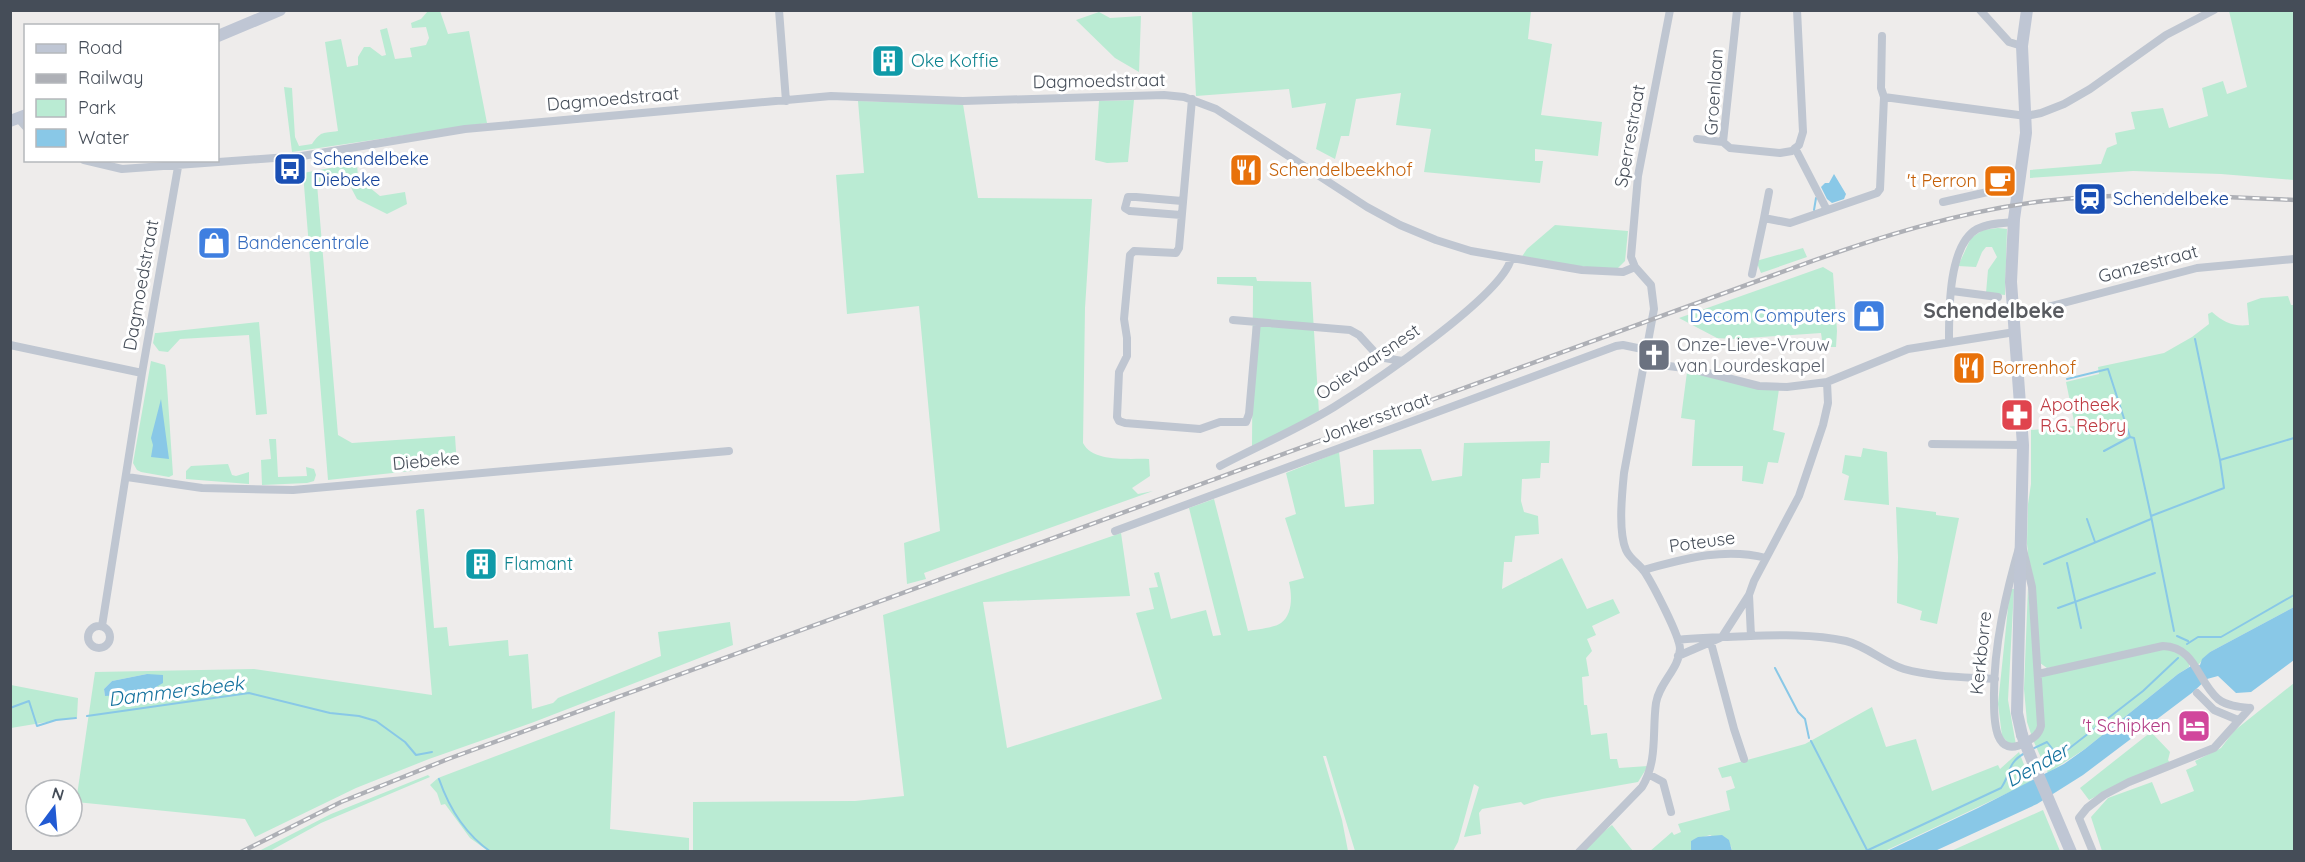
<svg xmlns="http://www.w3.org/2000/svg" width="2305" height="862" font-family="Quicksand,sans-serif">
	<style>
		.green { fill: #baebd3; fill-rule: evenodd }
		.water { fill: #89c8e7 }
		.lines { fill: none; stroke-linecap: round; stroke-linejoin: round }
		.stream { stroke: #89c8e7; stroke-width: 2 }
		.street { stroke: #bfc6d1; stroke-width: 8 }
		.secondary { stroke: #bfc6d4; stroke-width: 12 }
		.rail-casing { stroke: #aeb0b6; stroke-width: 4.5 }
		.rail { stroke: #fff; stroke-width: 2; stroke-dasharray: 7; stroke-linecap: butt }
		.secondary-bridge { stroke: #bfc6d4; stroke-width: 12 }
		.labels { text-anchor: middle; stroke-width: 6; stroke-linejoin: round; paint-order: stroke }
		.culture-label { font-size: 18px; fill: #0d838f; stroke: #fff; text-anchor: start }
		.street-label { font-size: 18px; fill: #454d58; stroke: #fff }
		.transit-label { font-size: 18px; fill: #164399; stroke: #fff; text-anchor: start }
		.food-label { font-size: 18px; fill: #c56008; stroke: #fff; text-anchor: start }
		.shop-label { font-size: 18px; fill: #366cbe; stroke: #fff; text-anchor: start }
		.worship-label { font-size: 18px; fill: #5b616d; stroke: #fff; text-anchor: start }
		.health-label { font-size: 18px; fill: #be3a42; stroke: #fff; text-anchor: start }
		.hotel-label { font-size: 18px; fill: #b23c85; stroke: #fff; text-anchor: end }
		.water-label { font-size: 20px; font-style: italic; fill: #12709d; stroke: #fff }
		.quarter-label { font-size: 21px; font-weight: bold; fill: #595b60; stroke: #fff }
	</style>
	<rect width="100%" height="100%" fill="#eeeceb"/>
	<path class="green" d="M428,11H440L448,34L469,31L487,123L292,152L284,87L292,88L295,137L299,146L312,144C322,130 322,134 338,131L325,42L341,39L347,67L358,65V57L364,47H370L382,56L386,55L380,30L387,28L395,59L412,57L410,48L426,45L429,38L426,27L412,28L411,23L421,19Z
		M1192,11H1531L1528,39L1552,44L1541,115L1602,122L1598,156L1535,149V161H1543L1540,183L1424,172L1431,129L1396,125L1401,93L1356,99L1349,136H1341L1335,159L1316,149L1326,103L1292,108L1289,89L1196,96Z
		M2229,11H2294V180L2221,174L2133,171L2030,178V170L2101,164L2107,148L2117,144L2115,133L2135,129L2131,112L2163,108L2169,128L2208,116L2202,88L2223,81L2227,94L2247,87Z
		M1099,12L1110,18L1141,16L1139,72L1115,58L1076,20Z
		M1134,100L1128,162L1107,163L1095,160L1099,101Z
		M858,101L963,104L978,198L1092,199L1085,308L1083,443C1093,463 1130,458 1149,459L1150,476L1132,488L1138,494L1153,491L924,573L926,579L907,584L904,543L940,531L919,306L847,314L836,175L864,173Z
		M357,163L358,178L380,196L405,192L407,204L387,214L357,199L347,180L317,184L338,435L352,443L455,436L457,466L328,480L303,173Z
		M1555,225L1628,231L1625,261L1617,269L1608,270L1521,258L1527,249Z
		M1998,228L2007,229L2005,295L1986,293L1988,270L1997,257L1992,247H1986L1982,252L1976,267L1958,266L1971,238L1983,230Z
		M1803,248L1807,257L1761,273L1756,261Z
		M1823,267L1833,273L1837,331L1836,347H1823L1821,333L1732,339L1717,338L1679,318Z
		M1217,277H1256L1257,281L1311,282L1319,413L1252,447L1253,286L1217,284Z
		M2288,296L2291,305H2294V607L2210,652L2198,665L2177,646L2047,668L2040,663L2027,544L2028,504L2031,484V430L2075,426L2066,382L2099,374L2098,367L2164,353L2192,337L2209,324L2208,314L2212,312C2223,322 2234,327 2249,325L2247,303L2261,298Z
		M259,322L267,414L256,415L249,335L180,339L168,352L159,351L153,343L155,333H157Z
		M151,361L165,365L166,370L173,475L169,477L141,472L137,470L133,463Z
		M1687,372L1779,389L1773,430L1785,433L1778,463L1768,462L1763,484L1742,481L1743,466H1692L1695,420L1681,418Z
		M269,439H276L278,477L307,476L306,467L314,469L316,475L314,481L307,483L262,485L261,460L271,459Z
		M1550,441L1549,463H1541L1540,478L1522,479L1521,501L1524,512L1538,516L1539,534L1515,536L1512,562H1504L1502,589L1562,558L1587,609L1613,599L1620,613L1592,626L1596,635L1587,639L1592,651L1586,658L1589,676L1582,677L1584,705H1587L1591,735L1607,733L1610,759H1617L1619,768L1648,766L1638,782L1542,799L1524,805L1521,802L1482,809L1479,813L1481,834L1464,837L1479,787L1474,784L1458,842L1453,851H1355L1326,756H1323L1342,820L1348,851L693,852V802L855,801L904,796L883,615L1121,533L1130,596L983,602L1007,748L1162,699L1136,613L1154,609L1149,588L1158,587L1154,573L1159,572L1171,619L1206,610L1213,636L1221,635L1189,508L1214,499L1248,631C1257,629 1274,628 1281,623C1293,614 1292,595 1289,582L1304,578L1285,518L1296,514L1286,473L1339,452L1345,507L1374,504L1373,450L1421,449L1432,481L1462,476L1464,443Z
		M1863,448L1887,452L1889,505L1844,500L1849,476L1842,473L1845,455L1861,457Z
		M228,464L232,475L236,476L249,472V484L186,479V471L191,466Z
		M1896,507L1936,512V515L1959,518L1937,624L1920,620L1922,611L1897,603L1898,557Z
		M419,509H424L434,628L447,627L449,646L508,640L509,656L528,654L532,709L553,703L558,698L661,656L658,632L730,622L733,645L534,722L429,759L356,788L255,837L245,819L76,802L95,672L254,669L432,695L416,511ZM147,674L158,685L153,694L105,696L104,689L112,681Z
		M2028,587L2040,721L2032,737L2027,722L2024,689Z
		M2010,589H2014L2008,700L2016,745H2010L2002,736L1998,704Z
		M2170,648L2189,661V667L2178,674L2085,749L2048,773L2033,740L2037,737L2039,677Z
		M2294,683V851H2102L2091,817L2108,798L2152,782L2161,804L2194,791L2186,770L2197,765L2195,761L2221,748L2234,731Z
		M11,685L78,698L77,717L11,728Z
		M1872,707L1886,747L1916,739L1932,791L1998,765L2000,769L2019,752L2031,782L1885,851H1732L1731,846L1710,835L1691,841L1692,851L1649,852L1672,832L1674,835L1681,832L1678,824L1730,810L1726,791L1735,788L1731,776L1722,778L1718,768L1805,744Z
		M615,711L610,829L689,838V851H488L470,838L445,804L441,805L437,793L430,785L438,778Z
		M2151,732L2170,752L2168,760L2170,763L2114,787L2089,800L2080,788Z
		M428,775L430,777L321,823L270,851H259L331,814Z
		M2043,810L2060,851H1951Z
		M1612,825L1633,851L1584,852L1593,840Z"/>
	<path class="water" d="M1834,174L1846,194L1844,199L1832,203L1827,199L1821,187L1825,183H1829Z
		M161,399L169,459L151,457L153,445L151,438Z
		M2294,607V660L2251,692L2236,693L2218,676L2207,679L2193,692L2083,775L2037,804L1935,851L1885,852L1978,808L2064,764L2085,749L2178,674L2191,666L2193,668L2200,665L2202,659L2210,652Z
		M147,674L163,675V683L156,687L154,694L105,696L104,689L112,681Z
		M1722,835L1729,840L1732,851H1691V841L1698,837Z"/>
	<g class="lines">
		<path class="stream" d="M1814,210L1816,198
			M2195,339L2220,460
			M2067,379L2108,369L2130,437
			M2104,451L2130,437L2134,438L2151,516
			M2087,519L2095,542
			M2067,563L2081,628
			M2044,564L2151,519
			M2058,608L2155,573
			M2174,631L2151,516L2224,488L2220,460L2294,438
			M2177,636L2188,641
			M2187,644L2198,637H2221L2294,595
			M1775,668L1798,712L1805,719L1809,738
			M10,708L29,701L37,726L56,720L76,718
			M87,716L249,693L330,713L359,716L376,721L405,742L416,755L432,752
			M1811,741L1867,850
			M2032,749L2047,742L2058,756L2062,754L2143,691L2178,658
			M439,779C449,808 465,834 491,852
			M1864,852L2001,788C2011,775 2006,763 2025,753"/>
		<path class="street" d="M779,10L786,101
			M1737,10L1723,142L1730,148L1780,153L1792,151L1799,145L1803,132L1797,10
			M1980,10L2009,42L2022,46
			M1882,36L1881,88L1884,97L2026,116L2041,113L2064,104L2090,89L2166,35L2214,10
			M1192,99L1179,248L1176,253L1134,251L1130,255L1124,319L1127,338V356L1119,372L1117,417L1119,421L1125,423L1200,429L1220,422H1246L1249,414L1257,322
			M18,118L26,127
			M1697,139L1723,142
			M1795,148L1827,210
			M84,160L122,169L302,156L465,129L831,96L963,101L1164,95L1184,97L1216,109L1367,207L1400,225L1436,240L1471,251L1582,270L1623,272L1635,267L1651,285L1654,309L1624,473C1622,493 1618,532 1626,550C1630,559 1638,563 1644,571C1652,583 1680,636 1680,649C1679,669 1659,683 1656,703C1652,732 1658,761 1642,787L1579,852
			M1769,192L1764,218L1790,223L1877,193L1880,189L1884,97
			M1943,202L2001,189L2018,193
			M1181,215L1130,211L1125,208L1128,197H1136L1182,201
			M1635,267L1631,257L1638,176L1670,10
			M1752,274L1764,218
			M1952,291L1998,297
			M1233,320L1350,330L1359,335L1379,357L1402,361
			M2014,320L2029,312L2197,268L2294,259
			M1949,342C1949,312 1948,245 1977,229C1988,223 2002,223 2014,222
			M10,345L142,373
			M1645,363L1692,369L1759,386L1787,387L1827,382L1908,349L2015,332
			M1932,444L2023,445
			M1220,466C1258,446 1298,429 1334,407C1371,384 1501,297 1511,259
			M127,477L202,488L293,490L729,451
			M1115,531L1616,346L1623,345L1647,350
			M2021,541L2032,587L2041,726C2039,735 2033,738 2026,742C1995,760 1994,722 1994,701C1993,647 2006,592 2021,541Z
			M1643,570C1684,559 1724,547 1766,558
			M88 637a11 11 0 1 1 22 0a11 11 0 1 1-22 0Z
			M102,626L142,373L178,167
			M1751,636L1749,595L1754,581L1799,496L1823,425L1828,403L1827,382
			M1678,640C1693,638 1708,638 1723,637C1764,636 1806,632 1846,641C1867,646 1884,663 1904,669C1932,677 1965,677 1995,679
			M1711,643L1734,729L1744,759
			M1678,656L1722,637L1749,595
			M2038,674L2163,646C2196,647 2197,681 2218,699C2227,706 2239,707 2250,708
			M2197,693L2214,710L2238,720
			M1650,775L1663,782L1671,812
			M2093,852L2079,818L2087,808L2104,795L2129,782L2214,748L2250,708"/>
		<path class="secondary" d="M218,36L280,10
			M10,121L26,115
			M2022,735L2017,713L2023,445L2011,282L2014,219L2026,133L2022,46L2027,10
			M2036,770L2071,852"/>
		<g class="rail-casing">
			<path id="rail" d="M241,852L341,802L448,759L1793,268C1875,238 1957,212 2044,201C2127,191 2211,196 2294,200"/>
		</g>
		<use href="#rail" class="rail"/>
		<path class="secondary-bridge" d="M2022,735L2036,770"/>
	</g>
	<defs>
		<g id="building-square" transform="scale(1.725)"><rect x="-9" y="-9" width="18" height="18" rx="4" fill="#0f9aa8" stroke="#fff"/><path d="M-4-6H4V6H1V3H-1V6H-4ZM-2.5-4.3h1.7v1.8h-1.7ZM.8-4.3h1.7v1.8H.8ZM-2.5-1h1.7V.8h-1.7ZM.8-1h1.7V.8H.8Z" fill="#fff"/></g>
		<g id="bus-square" transform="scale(1.725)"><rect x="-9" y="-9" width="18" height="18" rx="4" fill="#1a4fb4" stroke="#fff"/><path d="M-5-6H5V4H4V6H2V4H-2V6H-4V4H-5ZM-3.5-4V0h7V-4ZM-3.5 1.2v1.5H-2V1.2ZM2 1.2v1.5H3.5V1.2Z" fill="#fff"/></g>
		<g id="restaurant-square" transform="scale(1.725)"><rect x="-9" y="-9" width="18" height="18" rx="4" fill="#e8710a" stroke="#fff"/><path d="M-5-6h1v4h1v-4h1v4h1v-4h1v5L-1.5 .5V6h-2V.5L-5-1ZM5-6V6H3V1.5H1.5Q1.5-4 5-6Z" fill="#fff"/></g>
		<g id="cafe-square" transform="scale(1.725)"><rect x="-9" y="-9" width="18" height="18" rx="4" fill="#e8710a" stroke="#fff"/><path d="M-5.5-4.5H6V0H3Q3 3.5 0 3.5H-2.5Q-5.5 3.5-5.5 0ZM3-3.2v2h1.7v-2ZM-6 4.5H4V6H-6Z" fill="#fff"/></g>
		<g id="station-square" transform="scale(1.725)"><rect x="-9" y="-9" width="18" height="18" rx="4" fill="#1a4fb4" stroke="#fff"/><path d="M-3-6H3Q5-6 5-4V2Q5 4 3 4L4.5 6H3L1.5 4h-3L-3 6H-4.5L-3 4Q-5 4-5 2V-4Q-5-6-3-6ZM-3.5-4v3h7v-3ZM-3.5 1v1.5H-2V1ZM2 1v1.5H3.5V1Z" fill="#fff"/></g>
		<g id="shop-square" transform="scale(1.725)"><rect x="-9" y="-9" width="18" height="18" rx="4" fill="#3f7fe0" stroke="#fff"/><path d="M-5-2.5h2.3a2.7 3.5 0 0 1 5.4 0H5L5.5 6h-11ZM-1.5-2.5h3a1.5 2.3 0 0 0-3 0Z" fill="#fff"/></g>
		<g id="church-square" transform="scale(1.725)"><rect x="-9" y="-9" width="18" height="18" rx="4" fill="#6b7280" stroke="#fff"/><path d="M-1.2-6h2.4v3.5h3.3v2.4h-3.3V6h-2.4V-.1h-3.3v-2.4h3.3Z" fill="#fff"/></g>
		<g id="pharmacy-square" transform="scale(1.725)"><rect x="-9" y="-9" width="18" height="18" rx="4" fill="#e0444e" stroke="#fff"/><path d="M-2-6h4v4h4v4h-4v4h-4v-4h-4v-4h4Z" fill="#fff"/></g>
		<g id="hotel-square" transform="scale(1.725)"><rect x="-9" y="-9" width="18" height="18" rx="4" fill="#d1479c" stroke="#fff"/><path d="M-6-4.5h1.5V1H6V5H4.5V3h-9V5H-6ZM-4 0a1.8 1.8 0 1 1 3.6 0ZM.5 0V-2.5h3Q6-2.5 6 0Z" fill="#fff"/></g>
	</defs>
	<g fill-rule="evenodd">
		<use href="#building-square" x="888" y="61"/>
		<use href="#bus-square" x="290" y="169"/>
		<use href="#restaurant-square" x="1246" y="170"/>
		<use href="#cafe-square" x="2000" y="181"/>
		<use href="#station-square" x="2090" y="199"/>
		<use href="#shop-square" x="214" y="243"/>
		<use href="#shop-square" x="1869" y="316"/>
		<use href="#church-square" x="1654" y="355"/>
		<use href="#restaurant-square" x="1969" y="368"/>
		<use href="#pharmacy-square" x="2017" y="415"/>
		<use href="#building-square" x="481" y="564"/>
		<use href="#hotel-square" x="2194" y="726"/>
	</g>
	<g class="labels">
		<g class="culture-label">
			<text x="911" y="67">Oke Koffie</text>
			<text x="504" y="570">Flamant</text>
		</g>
		<g class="street-label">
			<text transform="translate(1099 81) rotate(-1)" y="6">Dagmoedstraat</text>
			<text transform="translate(1714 92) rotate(-86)" y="6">Groenlaan</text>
			<text transform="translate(613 99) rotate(-5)" y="6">Dagmoedstraat</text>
			<text transform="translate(1630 136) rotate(-80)" y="6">Sperrestraat</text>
			<text transform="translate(2148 264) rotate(-15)" y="6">Ganzestraat</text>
			<text transform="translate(141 285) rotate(-80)" y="6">Dagmoedstraat</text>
			<text transform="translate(1368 362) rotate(-34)" y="6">Ooievaarsnest</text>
			<text transform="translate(1375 418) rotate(-20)" y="6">Jonkersstraat</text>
			<text transform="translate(426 461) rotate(-5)" y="6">Diebeke</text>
			<text transform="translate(1702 542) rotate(-8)" y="6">Poteuse</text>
			<text transform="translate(1981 653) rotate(-84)" y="6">Kerkborre</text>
		</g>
		<g class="transit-label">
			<text x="313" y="165">Schendelbeke<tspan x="313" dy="21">Diebeke</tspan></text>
			<text x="2113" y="205">Schendelbeke</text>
		</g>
		<g class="food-label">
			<text x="1269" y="176">Schendelbeekhof</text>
			<text x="1977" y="187" text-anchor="end">'t Perron</text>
			<text x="1992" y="374">Borrenhof</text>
		</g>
		<g class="shop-label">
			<text x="237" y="249">Bandencentrale</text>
			<text x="1846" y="322" text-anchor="end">Decom Computers</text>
		</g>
		<g class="worship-label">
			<text x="1677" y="351">Onze-Lieve-Vrouw<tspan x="1677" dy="21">van Lourdeskapel</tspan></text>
		</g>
		<g class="health-label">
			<text x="2040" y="411">Apotheek<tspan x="2040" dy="21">R.G. Rebry</tspan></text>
		</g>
		<g class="hotel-label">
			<text x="2171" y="732">'t Schipken</text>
		</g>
		<g class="water-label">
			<text transform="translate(176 691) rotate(-7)" y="7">Dammersbeek</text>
			<text transform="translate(2037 765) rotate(-29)" y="7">Dender</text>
		</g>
		<g class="quarter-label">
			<text x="1994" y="318">Schendelbeke</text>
		</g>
	</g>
	<rect width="2305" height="862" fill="none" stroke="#454d58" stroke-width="24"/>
	<rect x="24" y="24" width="195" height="138" fill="#ffffff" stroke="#b5b8bc" stroke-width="1.5"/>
	<rect x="36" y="44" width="30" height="9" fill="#bfc6d4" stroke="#b5b8bc" stroke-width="1.5"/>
	<text x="78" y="54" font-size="18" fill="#454d58">Road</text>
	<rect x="36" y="74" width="30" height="9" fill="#aeb0b6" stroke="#b5b8bc" stroke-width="1.5"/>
	<text x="78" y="84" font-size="18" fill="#454d58">Railway</text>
	<rect x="36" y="99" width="30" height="18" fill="#baebd3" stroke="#b5b8bc" stroke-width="1.5"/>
	<text x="78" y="114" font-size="18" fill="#454d58">Park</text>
	<rect x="36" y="129" width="30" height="18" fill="#89c8e7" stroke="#b5b8bc" stroke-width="1.5"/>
	<text x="78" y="144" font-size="18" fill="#454d58">Water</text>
	<g transform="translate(54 808) rotate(16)"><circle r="28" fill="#ffffff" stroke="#b5b8bc" stroke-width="1.5"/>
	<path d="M0-4.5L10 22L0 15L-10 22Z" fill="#215ad3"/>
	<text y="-9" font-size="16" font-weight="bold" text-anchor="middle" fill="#454d58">N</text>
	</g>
</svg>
